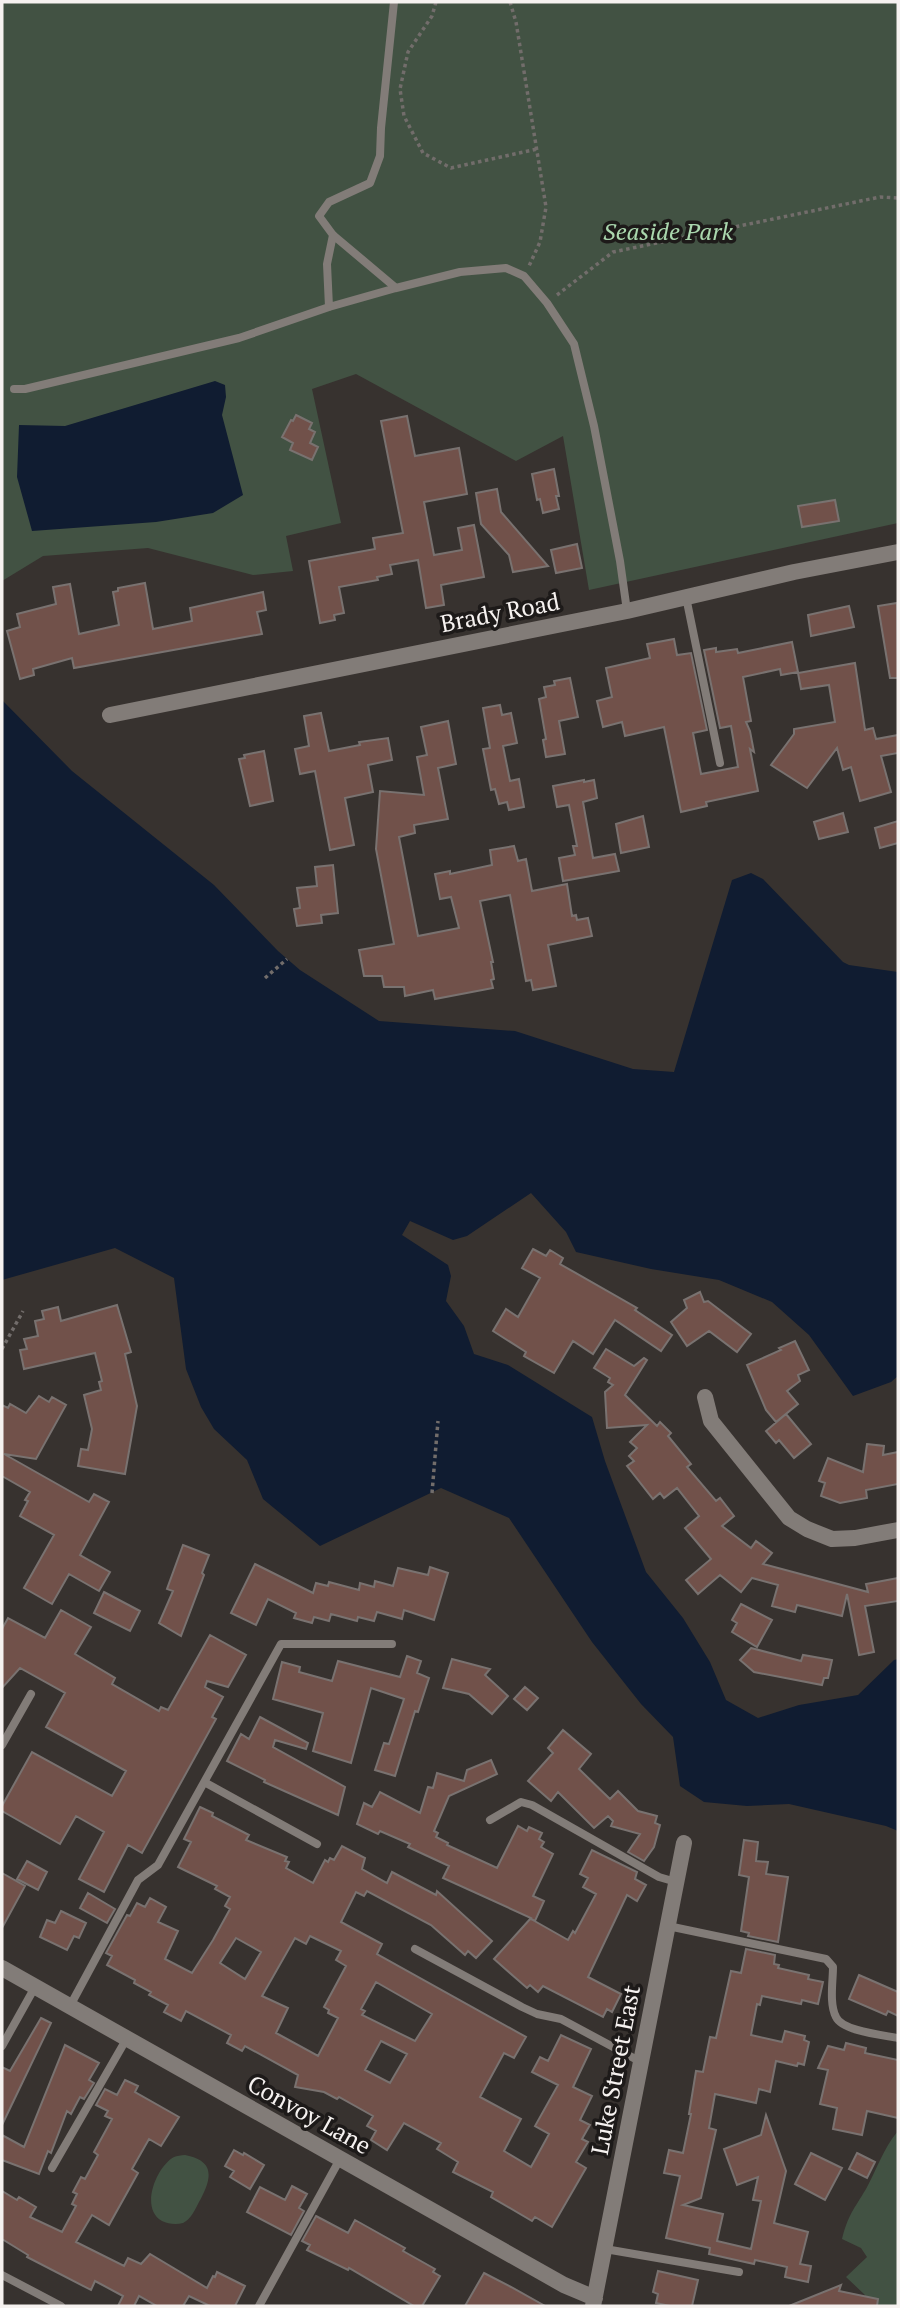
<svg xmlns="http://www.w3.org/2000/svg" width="900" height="2308" font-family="'PT Serif',serif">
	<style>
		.green { fill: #425243 }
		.water { fill: #101c31 }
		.building { fill: #71514a; stroke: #797270; stroke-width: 2; fill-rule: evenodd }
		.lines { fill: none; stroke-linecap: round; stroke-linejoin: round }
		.path { stroke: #726d6b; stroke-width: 3.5; stroke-dasharray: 3.5 3.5; stroke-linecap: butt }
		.lane { stroke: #827c78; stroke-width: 8 }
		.street { stroke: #827c78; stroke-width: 16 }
		.labels { text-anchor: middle; stroke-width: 7; stroke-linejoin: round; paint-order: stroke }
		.park-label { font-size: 24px; font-style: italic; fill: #aad7ae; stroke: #1d1a19 }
		.street-label { font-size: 24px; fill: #f6f2f0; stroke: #1d1a19 }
	</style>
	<rect width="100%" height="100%" fill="#37322f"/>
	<path class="green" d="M3,2H898V523L589,590L563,436L516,461L356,374L312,389L341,523L286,536L293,571L253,575L148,548L43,556L2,581Z
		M898,2131V2306H863L865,2295L846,2277L867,2257L861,2248L842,2239C848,2215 854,2209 866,2189C877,2169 883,2149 898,2131Z
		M185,2155C217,2161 211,2180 199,2202C195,2210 191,2219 183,2223C176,2225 168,2224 162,2221C139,2208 157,2166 174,2157C177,2156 181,2155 185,2155Z"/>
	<path class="water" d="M215,381L225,385L226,397L222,415L243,495L213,513L156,522L32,531L17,477L19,425L65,426Z
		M2,700L72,771L214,885L278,951L300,970L379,1021L515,1031L633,1069L674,1072L732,880L751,873L763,879L843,962L849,965L898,972V1376L891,1382L853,1396L809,1335L772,1302L719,1280L651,1269L576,1252L566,1232L531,1193L467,1236L453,1240L410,1221L402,1235L448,1265L451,1276L446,1301L464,1326L474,1354L508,1365L592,1417L605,1461L646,1572L683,1618L710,1662L726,1700L758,1718L799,1705L858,1695L894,1660L898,1659V1831L886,1826L789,1804L747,1806L704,1802L680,1786L673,1737L641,1704L592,1642L509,1518L441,1488L320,1546L263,1499L247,1460L214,1429L201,1407L186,1369L174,1278L115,1248L2,1280Z"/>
	<path class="building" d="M296,415L312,423L309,429L315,432L310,443L318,447L312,460L290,450L293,443L282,437L291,420L293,421Z
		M407,416L415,456L459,448L467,494L424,502L434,555L462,550L458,528L474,525L484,577L441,585L444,605L426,608L418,560L390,565L392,574L377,577L378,580L339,587L344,613L334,615L335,620L320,623L309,561L375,549L373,538L403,533L381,421Z
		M554,469L559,496H556L559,509L543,513L540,499L537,500L532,474Z
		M497,489L501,512L548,566L513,572L509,555L481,524L476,493Z
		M835,500L839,521L802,527L798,506Z
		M577,544L582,568L556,573L551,550Z
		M145,583L153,629L192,621L190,608L263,592L266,610L257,612L262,634L74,668L72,658L33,669L34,675L20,679L7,631L20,627L17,614L56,604L53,587L70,584L79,634L119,625L113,592L118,591V588Z
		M897,603L898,678H890L878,606Z
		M849,606L854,627L811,636L808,615Z
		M674,639L677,655L691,653L707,730L693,733L701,774L738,767L731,726L720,728L704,650L716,648V652L737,649L738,653L792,642L798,672L781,675L780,669L743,677L751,721L746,722L750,731L754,752L750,749L758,791L706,802L707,806L681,812L664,727L625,736L622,722L603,727L597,701L612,697L606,668L650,658L647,644Z
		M855,663L865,730L873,728L876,739L898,735V753L881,756L891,792L860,801L851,767L843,770L837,748L807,788L771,765L794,734V729L835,722L829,685L801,689L798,673Z
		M570,678L578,717L559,721L565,754L546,757L543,740L546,739L539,699L546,697L544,687L555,685L554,681Z
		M500,705L502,715L511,713L517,743L503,746L510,781L519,779L524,807L509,810L507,802L499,804L495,789L491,790L483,749L490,748L483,708Z
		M321,713L329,751L360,745L359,742L388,738L392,760L368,765L373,792L345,798L354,845L330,850L315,771L300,774L295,749L309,746L304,716Z
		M448,721L456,764L438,768L448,819L414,825L415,833L399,837L418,936L459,928L451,897L440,899L435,874L450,871V874L492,865L490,850L514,846L518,861L526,859L532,891L567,884L572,916L576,915L577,920L588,918L592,936L548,945L556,986L533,990L531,980L526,981L510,895L480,901L493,962H491L494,979L491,980L493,988L435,999L433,990L405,996L404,987H384L382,976H364L359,950L394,944L376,849L380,791L424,795L417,757L427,755L421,727Z
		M264,751L273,801L250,806L239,759L245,758L244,755Z
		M584,780V782L594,780L597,798L583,802L593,858L615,854L619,871L563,881L559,858L575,855L573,846H577L569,805L557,807L553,786Z
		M843,813L848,832L819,839L814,822Z
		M643,816L649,847L621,853L616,824Z
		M898,821V843L880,848L875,828Z
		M333,865L338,913L321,915L322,923L297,926L294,909L300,908L297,888L317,886L315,867Z
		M533,1249L546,1256L550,1250L563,1258L560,1264L637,1308L635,1310L672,1335L661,1351L615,1320L593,1354L573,1341L554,1373L524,1356L526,1352L493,1331L506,1309L518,1317L540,1278L522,1268Z
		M700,1292L704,1302L708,1301L751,1334L737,1352L709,1331L687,1346L671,1322L687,1308L684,1300Z
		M117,1305L131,1352L125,1354L137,1406L125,1474L78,1466L81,1449L88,1450L92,1429L84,1395L101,1390L99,1382L102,1381L95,1353L24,1369L20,1350L27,1349L24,1339L38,1336L35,1321L44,1319L42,1311L58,1307L61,1321Z
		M795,1341L809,1370L798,1375L800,1381L787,1391L798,1404L776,1422L766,1410L747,1365L781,1350L779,1348Z
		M606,1349L634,1366L644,1358L647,1360L625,1395L657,1426L660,1422L671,1433L668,1436L691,1464L687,1467L716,1501L720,1498L734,1516L722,1526L751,1548L756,1541L772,1553L763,1564L868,1592L866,1584L898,1578V1601L865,1606L874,1652L859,1655L847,1594L842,1616L797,1605L795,1612L772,1606L778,1585L752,1578L741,1592L720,1575L698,1594L686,1580L711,1559L685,1528L699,1516L677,1488L664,1498L660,1493L653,1499L627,1466L634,1461L629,1456L637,1448L630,1442L647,1425L607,1428L605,1392L613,1385L608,1382L610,1378L594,1368Z
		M39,1396L49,1402L52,1397L66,1405L36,1459L4,1454L89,1502L94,1494L109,1502L80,1555L110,1572L99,1591L69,1574L52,1604L24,1588L54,1535L20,1516L28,1501L25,1500L30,1492L2,1476V1405L8,1408L10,1404L26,1413Z
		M786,1414L811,1444L794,1458L779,1440L776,1443L766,1431Z
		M867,1444L884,1446L883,1455L898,1452V1484L866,1490L867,1498L840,1503L821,1496L825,1483L819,1481L828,1458L863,1472Z
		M183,1545L209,1555L202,1573L204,1575L181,1636L159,1623L173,1591L167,1589Z
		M255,1564L313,1593L316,1583L328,1586L329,1582L359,1590L360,1583L374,1587L375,1581L393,1586L398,1568L428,1575L430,1567L448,1573L434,1620L404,1610L402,1619L377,1612L374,1621L358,1617L357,1621L331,1614L329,1621L314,1617L312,1623L294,1618L296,1613L268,1599L256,1625L231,1613Z
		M104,1592L140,1611L130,1631L94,1613Z
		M741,1604L772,1620L757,1647L732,1632L737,1623L732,1620Z
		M61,1610L91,1627L75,1654L115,1678L112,1684L159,1711L161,1707L168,1710L210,1635L246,1655L228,1687L207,1681L205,1687L223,1697L212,1717L216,1719L142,1853L128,1845L104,1892L79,1879L104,1832L76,1816L60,1844L2,1811V1806L32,1752L112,1796L126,1771L46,1727L65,1693L20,1668L2,1688V1629L8,1618L45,1638Z
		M751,1648L801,1661L803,1655L832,1660L828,1678H824L822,1685L754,1672L740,1660Z
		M407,1656L421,1661L417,1673L429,1678L418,1712L415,1711L395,1776L375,1770L384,1743L389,1744L404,1699L371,1688L351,1763L313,1751L323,1713L273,1699L282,1662L300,1667L299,1672L332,1681L338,1661L400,1677Z
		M452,1659L490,1669L485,1675L508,1696L492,1714L469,1694L443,1688Z
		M525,1687L538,1698L527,1710L514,1699Z
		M260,1717L308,1743L306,1749L275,1740L273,1747L345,1787L338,1815L264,1782L265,1780L227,1761L241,1734L249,1739Z
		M563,1730L591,1754L579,1769L610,1799L618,1791L638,1811L657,1816L655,1823L660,1825L654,1847L644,1861L628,1852L640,1834L611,1826L613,1821L608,1816L594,1828L558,1792L551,1801L528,1781L553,1753L548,1748Z
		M491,1760L497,1774L449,1796L434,1831L438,1833L436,1837L448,1843L447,1845L497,1868L518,1826L527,1831L529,1827L542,1833L539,1839L544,1842L541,1847L553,1854L533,1896L544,1901L535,1921L531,1919L568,1940L573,1931L575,1933L596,1894L583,1887L588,1878L580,1874L592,1850L637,1872L635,1879L646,1885L637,1901L627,1895L588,1977L621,1994L612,2012L607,2009L603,2017L543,1986L538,1992L530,1985L527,1988L494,1959L531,1918L443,1878L449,1866L408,1847L410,1844L380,1831L378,1834L357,1824L364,1803L372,1807L380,1792L420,1813L428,1787L433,1788L437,1773L464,1781L467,1770Z
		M200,1807L213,1813L212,1816L249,1835L246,1840L287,1857L285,1861L289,1862L286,1868L313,1883L325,1860L328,1862L330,1858L334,1860L342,1846L365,1858L362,1869L387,1883L392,1872L436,1895L437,1891L492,1941L476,1958L468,1951L465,1955L431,1925L367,1891L364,1896L356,1892L341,1922L382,1944L377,1954L526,2037L514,2058L504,2053L480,2097L521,2119L504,2151L531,2167L549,2134L535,2126L558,2085L532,2072L540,2057L548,2061L561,2035L591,2049L573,2087L592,2096L580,2120L590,2125L582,2139L588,2142L576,2162L586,2168L552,2227L535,2217L532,2221L491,2197L493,2192L453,2172L458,2162L437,2149L441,2143L404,2123L387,2150L371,2140L376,2131L367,2126L373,2116L339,2097L337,2099L324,2092L295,2087L298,2075L245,2046L242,2051L227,2043L231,2035L186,2011L181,2021L164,2012L168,2005L149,1995L151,1992L134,1983L135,1980L107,1965L112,1956L106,1953L127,1915L130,1916L137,1903L145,1907L150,1898L166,1907L158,1922L178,1931L165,1959L192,1973L213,1940L230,1909L225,1906L230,1897L215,1889L217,1886L178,1867L191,1842L184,1839ZM310,1936L341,1951L336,1960L346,1966L324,2007L329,2010L328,2013L338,2018L318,2056L276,2033L288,2008L262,1996L295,1938L306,1944ZM236,1938L261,1952L245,1979L220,1963ZM376,1982L432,2014L415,2041L362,2015L365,2011L361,2009ZM381,2041L407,2054L390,2083L365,2070Z
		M744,1840L758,1842L756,1861L768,1862L766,1874L788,1877L778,1942L748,1936L749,1933L741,1931L749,1877L739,1875Z
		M27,1861L47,1872L38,1890L17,1879Z
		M2,1873L25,1886L2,1928Z
		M88,1893L115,1909L107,1923L80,1908Z
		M61,1911L86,1923L79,1938L74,1936L67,1950L40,1937L47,1920L55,1923Z
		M746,1949L775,1955L774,1964L779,1965L778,1968L809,1975L808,1979L823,1982L818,2004L802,2000L801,2004L762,1996L760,2005L757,2004L751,2035L782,2042L785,2031L805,2036L804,2040L809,2042L804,2065L798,2063L797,2066L776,2061L770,2092L759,2089L756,2103L715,2094L709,2128L716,2130L701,2198L683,2205L723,2214L717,2241L751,2249L761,2201L753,2200L758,2177L737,2185L724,2149L761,2135L766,2115L786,2171L774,2223L808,2232L800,2264L811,2266L808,2282L785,2277L787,2267L755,2260L754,2264L709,2254L710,2248L666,2238L680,2176L664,2173L669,2150L683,2153L691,2114H689L696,2071L703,2072L710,2037L716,2038L731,1971L741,1973Z
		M859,1975L898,1992V2016L888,2011L886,2015L849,1999Z
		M41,2018L51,2023L2,2125V2067L10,2071Z
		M846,2043L866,2048L865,2053L898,2060V2118L867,2111L862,2135L833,2129L837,2108L820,2104L828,2070L818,2068L828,2046L844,2050Z
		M65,2045L99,2063L89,2080L94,2083L84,2099L80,2097L71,2114L67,2111L51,2153L48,2151L39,2174L2,2160V2135L24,2147Z
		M125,2080L138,2086L135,2092L179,2117L161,2146L149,2139L132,2169L138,2173L109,2225L92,2215L76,2242L124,2266L128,2258L141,2264L150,2254L207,2288L213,2276L215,2277L217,2272L245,2286L235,2306H210L189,2296L183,2306H157L139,2296L134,2306H118L123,2296L95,2281L91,2290L27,2257L28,2255L2,2239V2191L17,2200L19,2197L36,2207L30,2217L62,2232L76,2206L72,2204L77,2194L73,2192L81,2177L85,2179L98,2155L94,2152L112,2119L105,2116L108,2111L96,2105L105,2089L117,2095Z
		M234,2150L243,2155L244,2153L264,2165L250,2189L230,2177L234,2171L225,2166Z
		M811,2153L842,2168L825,2200L795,2184Z
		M857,2153L875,2162L867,2178L849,2169Z
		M292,2186L307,2194L299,2208L304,2211L291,2235L247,2212L260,2187L285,2200Z
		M316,2216L348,2233L355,2220L405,2248L403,2251L435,2269L433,2272L440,2276L422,2306H414L349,2268L348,2270L307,2250L310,2245L302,2241Z
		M658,2271L698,2280L692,2306H670L656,2303L658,2294L653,2292Z
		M484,2273L511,2287L545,2306H465Z
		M841,2285L839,2291L878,2299L877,2306H789Z"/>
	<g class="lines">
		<path class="path" d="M436,2L432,16L408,52L400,89L404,116L423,153L451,168L537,149
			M510,2L516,22L546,207L540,242L529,266
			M557,295L613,252L880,197L898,198
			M265,978L287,959
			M2,1349L23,1311
			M432,1493L438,1421"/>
		<path class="lane" d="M394,2L381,128L380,156L370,183L329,202L319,216L333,235L396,288
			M329,307L327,264L333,235
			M14,389H25L239,338L329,307L396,288L460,272L506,268L524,276L547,303L574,344L594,426L620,561L627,611
			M686,597L720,763
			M2,1745L31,1694
			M206,1783L317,1844
			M490,1820L521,1802L532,1805L659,1877L676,1882
			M668,1926L826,1959L833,1967C833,1981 829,2004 836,2017C842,2031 883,2035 898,2038
			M415,1949L522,2007L537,2014L561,2019L641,2062
			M70,2006L138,1880L158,1865L281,1644H392
			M2,2046L35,1987
			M52,2168L127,2038
			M605,2249L739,2272
			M2,2275L61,2306
			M259,2306L340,2159"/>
		<path class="street" d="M110,715L627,611L794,572L898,552
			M705,1397L711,1421L789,1518L807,1529L832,1539L855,1538L898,1530
			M2,1968L564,2285L595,2298
			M593,2306L684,1843"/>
	</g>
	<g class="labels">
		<g class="park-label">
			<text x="668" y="240">Seaside Park</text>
		</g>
		<g class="street-label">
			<text transform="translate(500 613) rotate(-11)" y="8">Brady Road</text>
			<text transform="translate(616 2070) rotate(-79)" y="8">Luke Street East</text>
			<text transform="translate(309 2115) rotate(29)" y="8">Convoy Lane</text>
		</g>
	</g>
	<rect width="900" height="2308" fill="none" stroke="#f6f2f0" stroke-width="7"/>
</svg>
